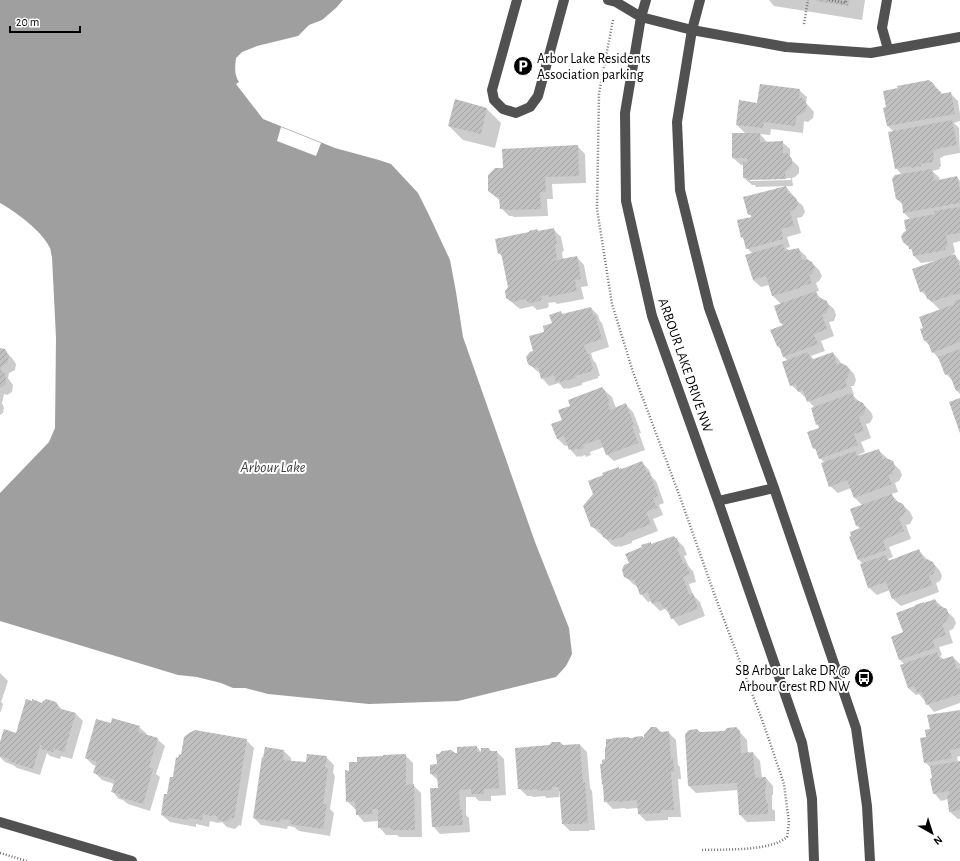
<svg xmlns="http://www.w3.org/2000/svg" width="960" height="861" font-family="'Alegreya Sans',sans-serif">
	<style>
		.water { fill: #9f9f9f }
		.pier { fill: #fff }
		.shadow { fill: #0003; fill-rule: evenodd }
		.building { fill: url(#building-hatch) }
		.lines { fill: none; stroke-linecap: round; stroke-linejoin: round }
		.path { stroke: #737373; stroke-width: 2.5; stroke-dasharray: 1 2; stroke-linecap: butt }
		.minor { stroke: #515151; stroke-width: 10 }
		.labels { text-anchor: middle; stroke-width: 4; stroke-linejoin: round; paint-order: stroke }
		.poi-label { font-size: 14px; fill: #000; stroke: #fff; text-anchor: start }
		.street-label { font-size: 14px; fill: #000; stroke: #fff }
		.water-label { font-size: 15px; font-style: italic; fill: #404040; stroke: #fff }
	</style>
	<defs>
		<pattern id="building-hatch" width="6" height="6" patternUnits="userSpaceOnUse"><rect width="6" height="6" fill="#c0c0c0"/><path d="M-1 1l2-2M0 6l6-6M5 7l2-2" fill="none" stroke="#a3a3a3"/></pattern>
	</defs>
	<rect width="100%" height="100%" fill="#fff"/>
	<path class="water" d="M0,0H343L336,8L322,20L309,25L298,36L257,46L242,52L236,58C235,66 234,75 239,82L236,84L263,119L335,148L379,160L391,164L418,193L429,215L450,260L456,292L463,337L535,542L569,628L572,654L566,666L556,677L458,701L369,704L268,694L245,688H233L221,683L197,677L178,675L0,621V493L49,442L55,428L56,338L52,257C51,254 51,251 50,248C42,231 16,212 0,203Z"/>
	<path class="pier" d="M281,127L321,143L316,156L277,141Z"/>
	<path class="shadow" d="M769,0H865L862,20L774,6Z
		M933,84L941,92L942,95L950,93L958,101L960,114V121L954,123L959,128L960,153L943,156V157L940,158L941,166L939,168L940,169L932,171L939,177L940,181L957,177L960,181V241L953,243L955,252L951,256L954,255L960,261V394L957,391L954,382L946,374L940,360L933,352L930,346L925,341L940,310L921,291L935,262V261L921,263L914,256L913,251L903,242L911,220L904,213L903,205L897,199L902,175L896,168L894,132L888,126Z
		M799,90L807,97L806,103L814,112L813,118L808,122L804,121L803,133L771,129L770,135L760,134L767,142H782L790,149V158L799,167V173L795,177L792,178L793,186L756,187L755,185H752L744,178V165H741L733,158L746,134L737,125L758,104ZM791,178V180L750,181V179Z
		M487,109L501,123L495,148L463,140L449,126Z
		M577,146L585,154L586,183L552,184L553,199H547L548,216L514,217L512,216H509L501,208L500,201L489,190L504,169Z
		M786,187L793,195L794,198L803,206L805,212L802,217L797,218L801,233L787,237L790,247L786,248L790,251L798,249L806,256L807,260L812,263L819,270L822,276L819,281L816,283L819,291L815,292L823,300L826,302L834,309L836,315L834,321L829,322L834,336L821,341L825,351L811,356L814,360L833,353L840,361L841,364L847,366L854,374L856,380L854,386H851L854,395H853L860,403L863,404L871,412L873,417L870,423L866,424L871,438L861,442L865,452L858,455L859,456L878,450L886,457L887,460L892,462L900,470L902,475L899,481L895,483L898,492L891,494L899,503L903,505L910,512L913,518L910,524L906,525L911,539L889,547L893,557L888,559L890,561L919,551L926,558L927,561L933,563L940,571L942,576L940,581L936,583L939,592L901,606L893,599L890,590L877,595L869,588L863,564L859,560L850,537L861,529L857,526L851,510L863,506L854,497L851,488L838,493L830,486L825,463L820,458L818,451L814,448L820,428L817,424L815,408L800,392H799L791,385L788,361L783,356L781,349L777,346L784,326L781,323V304L773,296L769,285L761,287L753,280V254L747,248L745,240L742,237L752,218L749,214Z
		M553,229L561,237L564,251L562,252L563,260L577,257L584,265L588,286L581,287L584,299L557,304L555,302L548,303L549,306L547,308L537,310L533,306L520,309L515,305L507,298L509,288L503,258L499,253L539,232Z
		M591,308L598,315L600,321L602,323L609,347L591,353L593,360L596,363L600,376H598V378L582,383V385L568,389L567,388L564,389L559,383L549,386L542,378L541,373L537,371L529,364L534,351L546,332L554,324L560,312L563,315Z
		M0,349L4,350L12,358L16,364L15,370L9,373L8,378L13,385L12,392L7,395L4,394L2,403L4,408L3,413L0,415Z
		M604,390L612,397L616,408L626,405L633,412L641,433H639L645,450L614,461L606,454L604,447L590,452L591,455L586,457L585,455L580,457L579,456L577,457L570,449L568,445L565,446L557,438L563,421Z
		M642,462L649,470L652,477L656,481L664,503L659,505L663,515L653,519L658,531L632,541V543L620,547L619,546L616,547L612,545L604,537L603,535L600,534L592,526L618,468L620,470Z
		M674,537L684,547L687,555L684,556L689,567L693,571L696,582L689,584L693,595L700,602L705,616L679,626L665,609L660,611L653,604L652,601L648,602L641,594L638,587L633,584L625,576L630,564L643,548L650,543L652,545Z
		M935,600L954,618L956,623L953,629L949,631L953,643L939,647L942,655L940,656L944,660L953,657L960,664V703L934,712L919,694L916,695L908,688L904,664L900,660L892,637L904,633L924,604Z
		M0,673L8,681L1,702L3,704L1,711L0,712Z
		M56,703L62,710L76,714L83,721L72,759L61,756L60,759L50,756L47,753L40,775L17,768L13,765L5,762L0,757V745L16,734L44,704Z
		M960,711V756L957,757L958,762H960V819H958L950,812L948,799L941,801L934,793V779L932,769L925,762L927,738L931,730Z
		M111,725L139,727L147,734L146,735L157,739L165,746L156,774L160,777L150,811L128,804L123,800L119,799L112,791L114,784L102,780L95,773L97,766L93,765L86,758Z
		M736,728L747,740L748,753H753L760,761L762,778H766L773,786V795H772V809L775,811V821L747,822L740,815L738,790L696,793L689,786L699,733L725,732Z
		M661,733H669L676,740L678,765L680,767L681,779H678L681,817H668V820L646,821L639,814L638,808L626,809L625,808L613,809L605,801L606,760L629,738L630,739L646,741Z
		M246,740L254,748L241,826L239,825L235,829L227,827L222,822L218,823L210,821L209,827L196,824V827L170,822L162,815L174,778Z
		M580,745L587,752L590,788L592,791L595,830H589V831H570L563,824L561,791H559V797L546,798L545,796L533,797L532,796H527L519,788L563,746Z
		M477,747L482,753L489,749L492,752H497L504,759L506,795L491,796V801H479L475,797H466V815L469,818L470,832L440,834L433,826L439,789V781L431,774L438,765L454,754Z
		M284,751L291,758V762L307,764L326,757L334,765L333,773L335,776L330,809L334,813L330,836L299,831L294,827L288,826L287,829L261,825L254,818Z
		M405,755L413,763V785L421,793L422,837H399L397,835H386L379,827V821L364,822L357,814L356,809H355L347,801L350,772Z"/>
	<path class="building" d="M816,0H849L848,6L816,1Z
		M929,80L934,84L935,88L941,93L940,94L951,92L955,114L887,126L883,108L886,107L883,91L898,88L897,86Z
		M760,84L800,89L799,98H803L807,104L806,111L800,115H797L795,126L764,122L763,128L736,125L739,100L757,103Z
		M455,99L487,108L481,134L448,126Z
		M952,120L957,145L936,149V150L933,151L934,158L932,160L933,162L921,164V166L911,168L910,166L895,169L888,132Z
		M732,133H760V142L783,141V154L787,153L792,159V165L787,170L785,171L786,179L748,180V178H743V162H747V158H732Z
		M578,145L579,176L545,177L546,192H540L541,209L505,210V209H500L499,197H496L488,191V175L495,168H503L502,149Z
		M932,169L934,181L957,176L960,191V203L903,213L902,202L896,199L892,179L895,175Z
		M786,186L788,194H790L796,198L798,204L794,210L790,211L794,226L781,229L783,239L746,249L743,237L741,238L737,220L752,217L751,214L748,215L743,197Z
		M960,207V233L946,235L948,245L945,248L946,250L913,256L912,249H909V245H907L903,242L901,236L904,232L906,231L904,220L935,214L934,211Z
		M554,228L557,244L555,245L557,259L551,260V261L577,256L581,279L575,280L577,291L549,297L548,295L541,296L542,298L540,301L529,303L525,299L512,302L506,298L505,291L508,287L501,253L498,254L495,239L529,232V231L537,229L538,231Z
		M783,244L785,251L799,248L802,260L807,259L812,262L815,268L812,274L809,275L812,283L800,287V288L772,296L766,276L753,280L745,255Z
		M955,254L960,267V294L956,295L955,294L931,302L930,300L927,299L925,291L926,290L920,292L912,269Z
		M816,291L818,298H820L827,301L829,307L826,313L822,315L827,329L814,334L818,344L783,357L779,346H777L770,330L783,325L782,323H780L774,306L776,305Z
		M960,299V342L932,353L927,340L924,341L920,329L923,328L919,317L955,304L954,301Z
		M591,307L593,315H595L602,339L584,345L587,354H589L593,369H591L592,371L575,376L576,378L560,382L559,380L556,382L554,375L541,379L538,367L535,368L528,364L526,357L530,352L533,351L529,336L544,332L543,326L552,323L549,315L561,311L562,314Z
		M0,348L5,349L9,356L7,363L2,366L1,371L4,372L6,377L5,385L0,388Z
		M960,349V390L956,391L949,373L945,375L938,357Z
		M808,352L811,360L833,352L837,365L841,363L847,366L850,372L847,378L845,379L847,387L807,402L803,390L798,392L796,384L790,386L782,362Z
		M602,387L603,389H604L610,403H608L610,410L626,403L634,425L632,426L638,443L606,455L600,439L583,445L584,448L578,450L577,448L572,451L571,449L569,450L564,436L557,439L551,424L562,420L558,410L570,406L568,400Z
		M852,393L855,401L857,400L863,403L866,409L863,415L859,417L864,431L854,434L858,445L819,459L815,448L813,449L807,432L819,428L818,424L816,425L811,408Z
		M960,398V433L949,402Z
		M879,449L883,460L886,458L893,461L895,467L892,474L888,475L892,484L854,498L847,480L829,487L821,463L855,451L857,456Z
		M642,461L647,473L649,472L658,496L653,498L657,508L646,512L651,524L625,534V536L612,540L611,539L608,540L603,537L599,529L591,527L583,506L593,494L588,481L603,475L602,473L619,467V469L621,468L622,469Z
		M892,494L895,502L896,501L903,504L906,510L902,516L899,518L904,531L883,540L886,550L858,560L849,537L851,536L850,532L860,528L859,525L856,526L850,509Z
		M674,536L675,538H677L680,547L677,548L683,562H682L683,564L685,563L690,574L683,577L689,595L693,593L698,609L671,619L667,607L663,608L660,601L652,604L648,592L640,595L634,579L631,580L624,577L622,570L624,565L629,563L625,554L642,547L641,545L651,542V544Z
		M919,549L924,560L927,559L933,562L936,568L933,574L929,576L933,585L892,599L886,582L868,588L860,564L886,555L888,561Z
		M935,599L938,607L940,606L947,609L949,616L945,622L942,624L946,635L933,640L935,648L899,660L891,637L903,632L896,613L915,606V605L924,602V603Z
		M937,652L940,660L953,656L957,669L960,668V694L926,705L922,692L917,693L914,686L908,688L900,665Z
		M26,699L32,701V699L42,703V702L46,699L56,702L59,707L58,708L76,713L64,752L54,749L53,752L41,749L42,745H40L33,769L8,761L9,759L0,756V742L4,729L16,733Z
		M960,710V748L950,750L952,758L924,763L920,738L926,737L925,730L930,729L927,715Z
		M112,718L140,726L138,732L158,738L149,767L153,769L143,804L119,797L120,794L111,792L115,780L93,773L97,762L85,758L96,719L111,723Z
		M651,727H656L661,732L669,731L671,759L673,758L674,772H671L674,810H661L662,813L638,814L637,800L617,802V801L604,802L603,785L602,784L600,764H602V760L605,759V747H606V739H613L612,738L629,737V738H633L634,737L642,736L644,738V735Z
		M736,727L740,731L741,753L753,752L755,778L766,777V788H765L766,803H768V814L739,815L737,783L688,786L685,734L689,730L697,729L700,732L724,731L727,728Z
		M195,730L247,739L234,819L231,818L227,822L219,820L216,816L214,815L210,816L203,814L202,820L189,818L188,820L161,815L164,794H167L170,777H173L176,757L178,758L179,754L181,755L184,737L189,733Z
		M552,742H560L563,745L580,744L583,783L585,782L588,822L582,823V824H562L559,787H552V790L538,791V789L525,790L524,789H518L515,748L549,745Z
		M477,746V752H481V748H489L490,751H497L499,788L484,789V794H471V789L459,790L460,810L462,809L463,825L432,827L430,788H438L437,774H430V765L437,764L436,754H439L442,751L451,750L455,753H457V747Z
		M265,747L284,750L283,760L306,762L307,754L327,756L325,767L328,768L323,804H327L323,829L290,824L291,820L281,819L280,822L253,818L262,757L263,758Z
		M406,754V785L414,784L415,830H391L390,827L378,828V809H372L373,814L356,815L355,801L346,802L345,770L349,771V762H357V757L383,756V755Z
		M960,761V810L949,812L947,795L949,794V791L933,794L930,779L932,778L930,766Z"/>
	<g class="lines">
		<path class="path" d="M829,0L846,3V0
			M613,20L599,93L597,209L612,304L633,372L680,497L715,596L764,725L784,784L789,823L787,837C769,852 725,849 701,850
			M804,24L808,0
			M0,853L27,861"/>
		<path class="minor" d="M517,0L492,90L494,100L503,109L516,113L530,107L538,96L564,0
			M608,0L616,2L641,17L692,30L786,47L871,53L960,37
			M646,0L641,17L625,113L626,201L652,316L718,501L802,743L812,799L814,861
			M700,0L692,30L677,122L680,190L709,308L774,488L856,728L867,806L870,861
			M887,0L882,28L888,49
			M718,501L774,488
			M0,822L132,861"/>
	</g>
	<defs>
		<g id="parking-disc" transform="scale(1)"><circle r="9.5" fill="#000" stroke="#fff"/><path d="M-3.5-5.5H1a3.5 3.5 0 0 1 0 7H-1V5.5H-3.5ZM-1-3.4V-.6H.8a1.4 1.4 0 0 0 0-2.8Z" fill="#fff"/></g>
		<g id="bus-disc" transform="scale(1)"><circle r="9.5" fill="#000" stroke="#fff"/><path d="M-5-6H5V4H4V6H2V4H-2V6H-4V4H-5ZM-3.5-4V0h7V-4ZM-3.5 1.2v1.5H-2V1.2ZM2 1.2v1.5H3.5V1.2Z" fill="#fff"/></g>
	</defs>
	<g fill-rule="evenodd">
		<use href="#parking-disc" x="523" y="66"/>
		<use href="#bus-disc" x="864" y="678"/>
	</g>
	<g class="labels">
		<g class="poi-label">
			<text x="537" y="63">Arbor Lake Residents<tspan x="537" dy="16">Association parking</tspan></text>
			<text x="850" y="675" text-anchor="end">SB Arbour Lake DR @<tspan x="850" dy="16">Arbour Crest RD NW</tspan></text>
		</g>
		<g class="street-label">
			<text transform="translate(686 365) rotate(71)" y="5">ARBOUR LAKE DRIVE NW</text>
		</g>
		<g class="water-label">
			<text x="273" y="472">Arbour Lake</text>
		</g>
	</g>
	<g transform="translate(932 833) rotate(141)" stroke="#ffffff" stroke-width="3" paint-order="stroke">
	<path d="M0-3L7 15L0 10L-7 15Z" fill="#000000"/>
	<text y="-6" font-size="11" font-weight="bold" text-anchor="middle" fill="#000000">N</text>
	</g>
	<path d="M10 26v6h70v-6" fill="none" stroke="#000000" stroke-width="2"/>
	<text x="16" y="26" font-size="12" fill="#000000" stroke="#ffffff" stroke-width="3" paint-order="stroke">20 m</text>
</svg>
